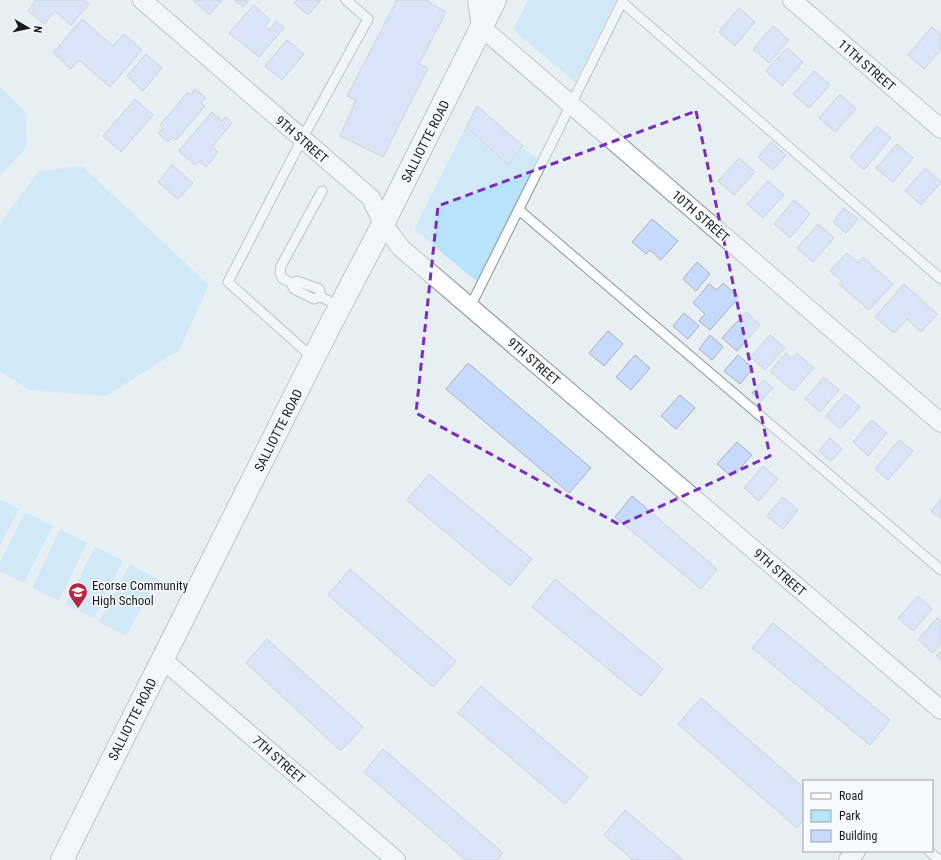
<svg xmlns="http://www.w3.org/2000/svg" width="941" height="860" font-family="'Roboto Condensed',sans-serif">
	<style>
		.green { fill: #b7e3fd }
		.building { fill: #c6dafe; stroke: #acb0b6 }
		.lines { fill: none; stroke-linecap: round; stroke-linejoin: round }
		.lane-casing { stroke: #8b9296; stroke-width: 11 }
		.street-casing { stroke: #8b9296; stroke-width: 20 }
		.secondary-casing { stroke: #8b9296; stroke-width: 24 }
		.lane { stroke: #fff; stroke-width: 9 }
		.street { stroke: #fff; stroke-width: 18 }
		.secondary { stroke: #fff; stroke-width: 22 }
		.marked { fill: none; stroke: #7b2cbf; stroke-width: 3; stroke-dasharray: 8 5; stroke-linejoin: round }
		.labels { text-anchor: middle; stroke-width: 3; stroke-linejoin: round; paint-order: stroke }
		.street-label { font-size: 13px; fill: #191c1e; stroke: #f7fbfe }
		.poi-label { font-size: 13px; fill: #191c1e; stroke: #f7fbfe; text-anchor: start }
	</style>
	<rect width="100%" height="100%" fill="#e7eff3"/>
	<path class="green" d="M528,0H616L575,82L513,30Z
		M0,87L25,111L27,147L0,176Z
		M465,128L508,166L523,148L540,161L477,282L414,229Z
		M82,166L209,285L179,350L106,396L30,390L0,372V224L39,171Z
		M0,499L19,509L0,545Z
		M25,512L53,526L24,583L0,571V562Z
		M60,529L87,543L59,601L32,588Z
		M95,546L123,561L94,619L66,604Z
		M130,564L157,579L126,636L99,622Z"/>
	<path class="building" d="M36,0H84L89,4L71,25L55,11L44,24L28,11Z
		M193,0H222L209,15Z
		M234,0H249L243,7Z
		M297,0H321L308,15L294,3Z
		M397,0H429L428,2L446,12L419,64L428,68L383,157L340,136L356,100L347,96Z
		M254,5L270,20L265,26L269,30L276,21L284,28L259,57L229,33Z
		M739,8L755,22L735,46L719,32Z
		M82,19L113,46L124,34L142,50L110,87L79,60L71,69L53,53Z
		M773,26L789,40L769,63L753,49Z
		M932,27L941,35V49L924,69L908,55Z
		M287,40L304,54L282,80L265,66Z
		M787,48L803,62L782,86L766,71Z
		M146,54L162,68L143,91L127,76Z
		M814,71L830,85L809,108L793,94Z
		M195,89L206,98L201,103L205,106L176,140L173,137L168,142L158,133L163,128L160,125L188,92L190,95Z
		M840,94L856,109L835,132L819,118Z
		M135,99L153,115L121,152L103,136Z
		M477,106L523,146L508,165L466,127Z
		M212,112L222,121L226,117L232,123L212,147L218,152L206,167L199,161L195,165L179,151Z
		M877,126L891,138L864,170L850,157Z
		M771,142L786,155L773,170L758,157Z
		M897,144L913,158L893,182L876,168Z
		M739,158L755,172L734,195L718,181Z
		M172,165L193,183L178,199L158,182Z
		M925,168L941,182L921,205L905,191Z
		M768,181L784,195L763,218L747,204Z
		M794,200L810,214L790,238L774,224Z
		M844,208L858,219L846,233L833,222Z
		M652,219L678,241L661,260L650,250L646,254L632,242Z
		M818,224L834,238L813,262L797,248Z
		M847,253L858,263L863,257L893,284L869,310L839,284L842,281L830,271Z
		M697,262L710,274L696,291L683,279Z
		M723,283L739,297L710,330L699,321L705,314L693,303L709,284L717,290Z
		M904,284L937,314L921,332L907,319L894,333L875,317Z
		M746,312L760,325L737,351L722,338Z
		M684,313L699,326L688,339L673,326Z
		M608,331L623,344L604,366L589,353Z
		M710,335L723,347L712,360L699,349Z
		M770,335L785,348L765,370L751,357Z
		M786,353L792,359L797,353L814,368L793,391L770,371Z
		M635,355L650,368L631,390L616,377Z
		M738,355L753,368L740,384L724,371Z
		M468,363L591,468L569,493L446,389Z
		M824,377L839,390L820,412L805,399Z
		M764,380L773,388L761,401L752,393Z
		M845,394L860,407L840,429L826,416Z
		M680,395L695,408L676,429L661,416Z
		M872,420L887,433L868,456L853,442Z
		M830,438L842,449L831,461L819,451Z
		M899,440L913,451L888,480L875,469Z
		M737,442L752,455L732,477L717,464Z
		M763,466L778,479L759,501L744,488Z
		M429,474L532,559L510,586L407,500Z
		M632,496L717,569L701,589L615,517Z
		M783,497L798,510L783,529L767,516Z
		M941,499V519L931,511Z
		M350,569L456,661L433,687L328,595Z
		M555,579L663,669L641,696L532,607Z
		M918,596L932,609L913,631L898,618Z
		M937,618L941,621V643L933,653L918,640Z
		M773,623L890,720L870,745L752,648Z
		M267,639L363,727L341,751L246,663Z
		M941,651V660L936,656Z
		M481,686L588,777L565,804L458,713Z
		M701,698L804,788V819L797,828L678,724Z
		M383,749L503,853L497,860H466L364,772Z
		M625,810L683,860H633L604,835Z"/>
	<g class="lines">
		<g class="lane-casing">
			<path id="lane" d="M622,2L941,279
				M322,191L281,266L280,273L282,278L291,283L294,289L314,299L321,297L340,306
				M519,210L941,570
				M291,283L297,281L319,289L321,297
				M470,307L623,0
				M313,358L228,282L302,139L368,19L346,0
				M929,851L939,860"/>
		</g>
		<g class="street-casing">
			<path id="street" d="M142,0L371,198L383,224L401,248L941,710
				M477,0L481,27L941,423
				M792,0L941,129
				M162,659L396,860
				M848,860L856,851"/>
		</g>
		<g class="secondary-casing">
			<path id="secondary" d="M62,860L323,339L383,224L495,0"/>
		</g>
		<use href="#lane" class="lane"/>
		<use href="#street" class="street"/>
		<use href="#secondary" class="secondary"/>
	</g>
	<path d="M0 0H941V860H0ZM696,111L770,456L620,525L416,413L438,206Z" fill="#e7eff3" fill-opacity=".55" fill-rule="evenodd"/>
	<path class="marked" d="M696,111L770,456L620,525L416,413L438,206Z"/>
	<defs>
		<g id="school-pin" transform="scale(1)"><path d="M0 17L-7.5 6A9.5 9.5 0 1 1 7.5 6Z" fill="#b82741" stroke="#f7fbfe"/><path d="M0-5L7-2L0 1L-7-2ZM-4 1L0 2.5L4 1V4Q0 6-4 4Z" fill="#fff"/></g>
	</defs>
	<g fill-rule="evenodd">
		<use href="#school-pin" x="78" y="592"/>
	</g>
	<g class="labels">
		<g class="street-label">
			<text transform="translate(867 65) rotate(41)" y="5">11TH STREET</text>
			<text transform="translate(302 139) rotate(41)" y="5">9TH STREET</text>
			<text transform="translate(425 141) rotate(-63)" y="5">SALLIOTTE ROAD</text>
			<text transform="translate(701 216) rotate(41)" y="5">10TH STREET</text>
			<text transform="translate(534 361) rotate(41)" y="5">9TH STREET</text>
			<text transform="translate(278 430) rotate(-63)" y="5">SALLIOTTE ROAD</text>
			<text transform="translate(780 572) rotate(41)" y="5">9TH STREET</text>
			<text transform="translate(132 719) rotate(-63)" y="5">SALLIOTTE ROAD</text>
			<text transform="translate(279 759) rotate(41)" y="5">7TH STREET</text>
		</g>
		<g class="poi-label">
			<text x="92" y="590">Ecorse Community<tspan x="92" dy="15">High School</tspan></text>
		</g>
	</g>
	<rect x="803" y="780" width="130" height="72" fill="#f7fbfe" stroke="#9ea2a4"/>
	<rect x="811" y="793" width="20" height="6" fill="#ffffff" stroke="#9ea2a4"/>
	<text x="839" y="800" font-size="12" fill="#191c1e">Road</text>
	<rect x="811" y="810" width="20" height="12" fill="#b7e3fd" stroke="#9ea2a4"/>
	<text x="839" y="820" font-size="12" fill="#191c1e">Park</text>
	<rect x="811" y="830" width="20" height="12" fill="#c6dafe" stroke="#9ea2a4"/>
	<text x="839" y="840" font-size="12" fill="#191c1e">Building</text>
	<g transform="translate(28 28) rotate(99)" stroke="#f7fbfe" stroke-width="3" paint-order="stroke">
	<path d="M0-3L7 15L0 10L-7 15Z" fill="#191c1e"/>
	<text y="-6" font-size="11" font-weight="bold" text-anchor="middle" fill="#191c1e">N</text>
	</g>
</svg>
